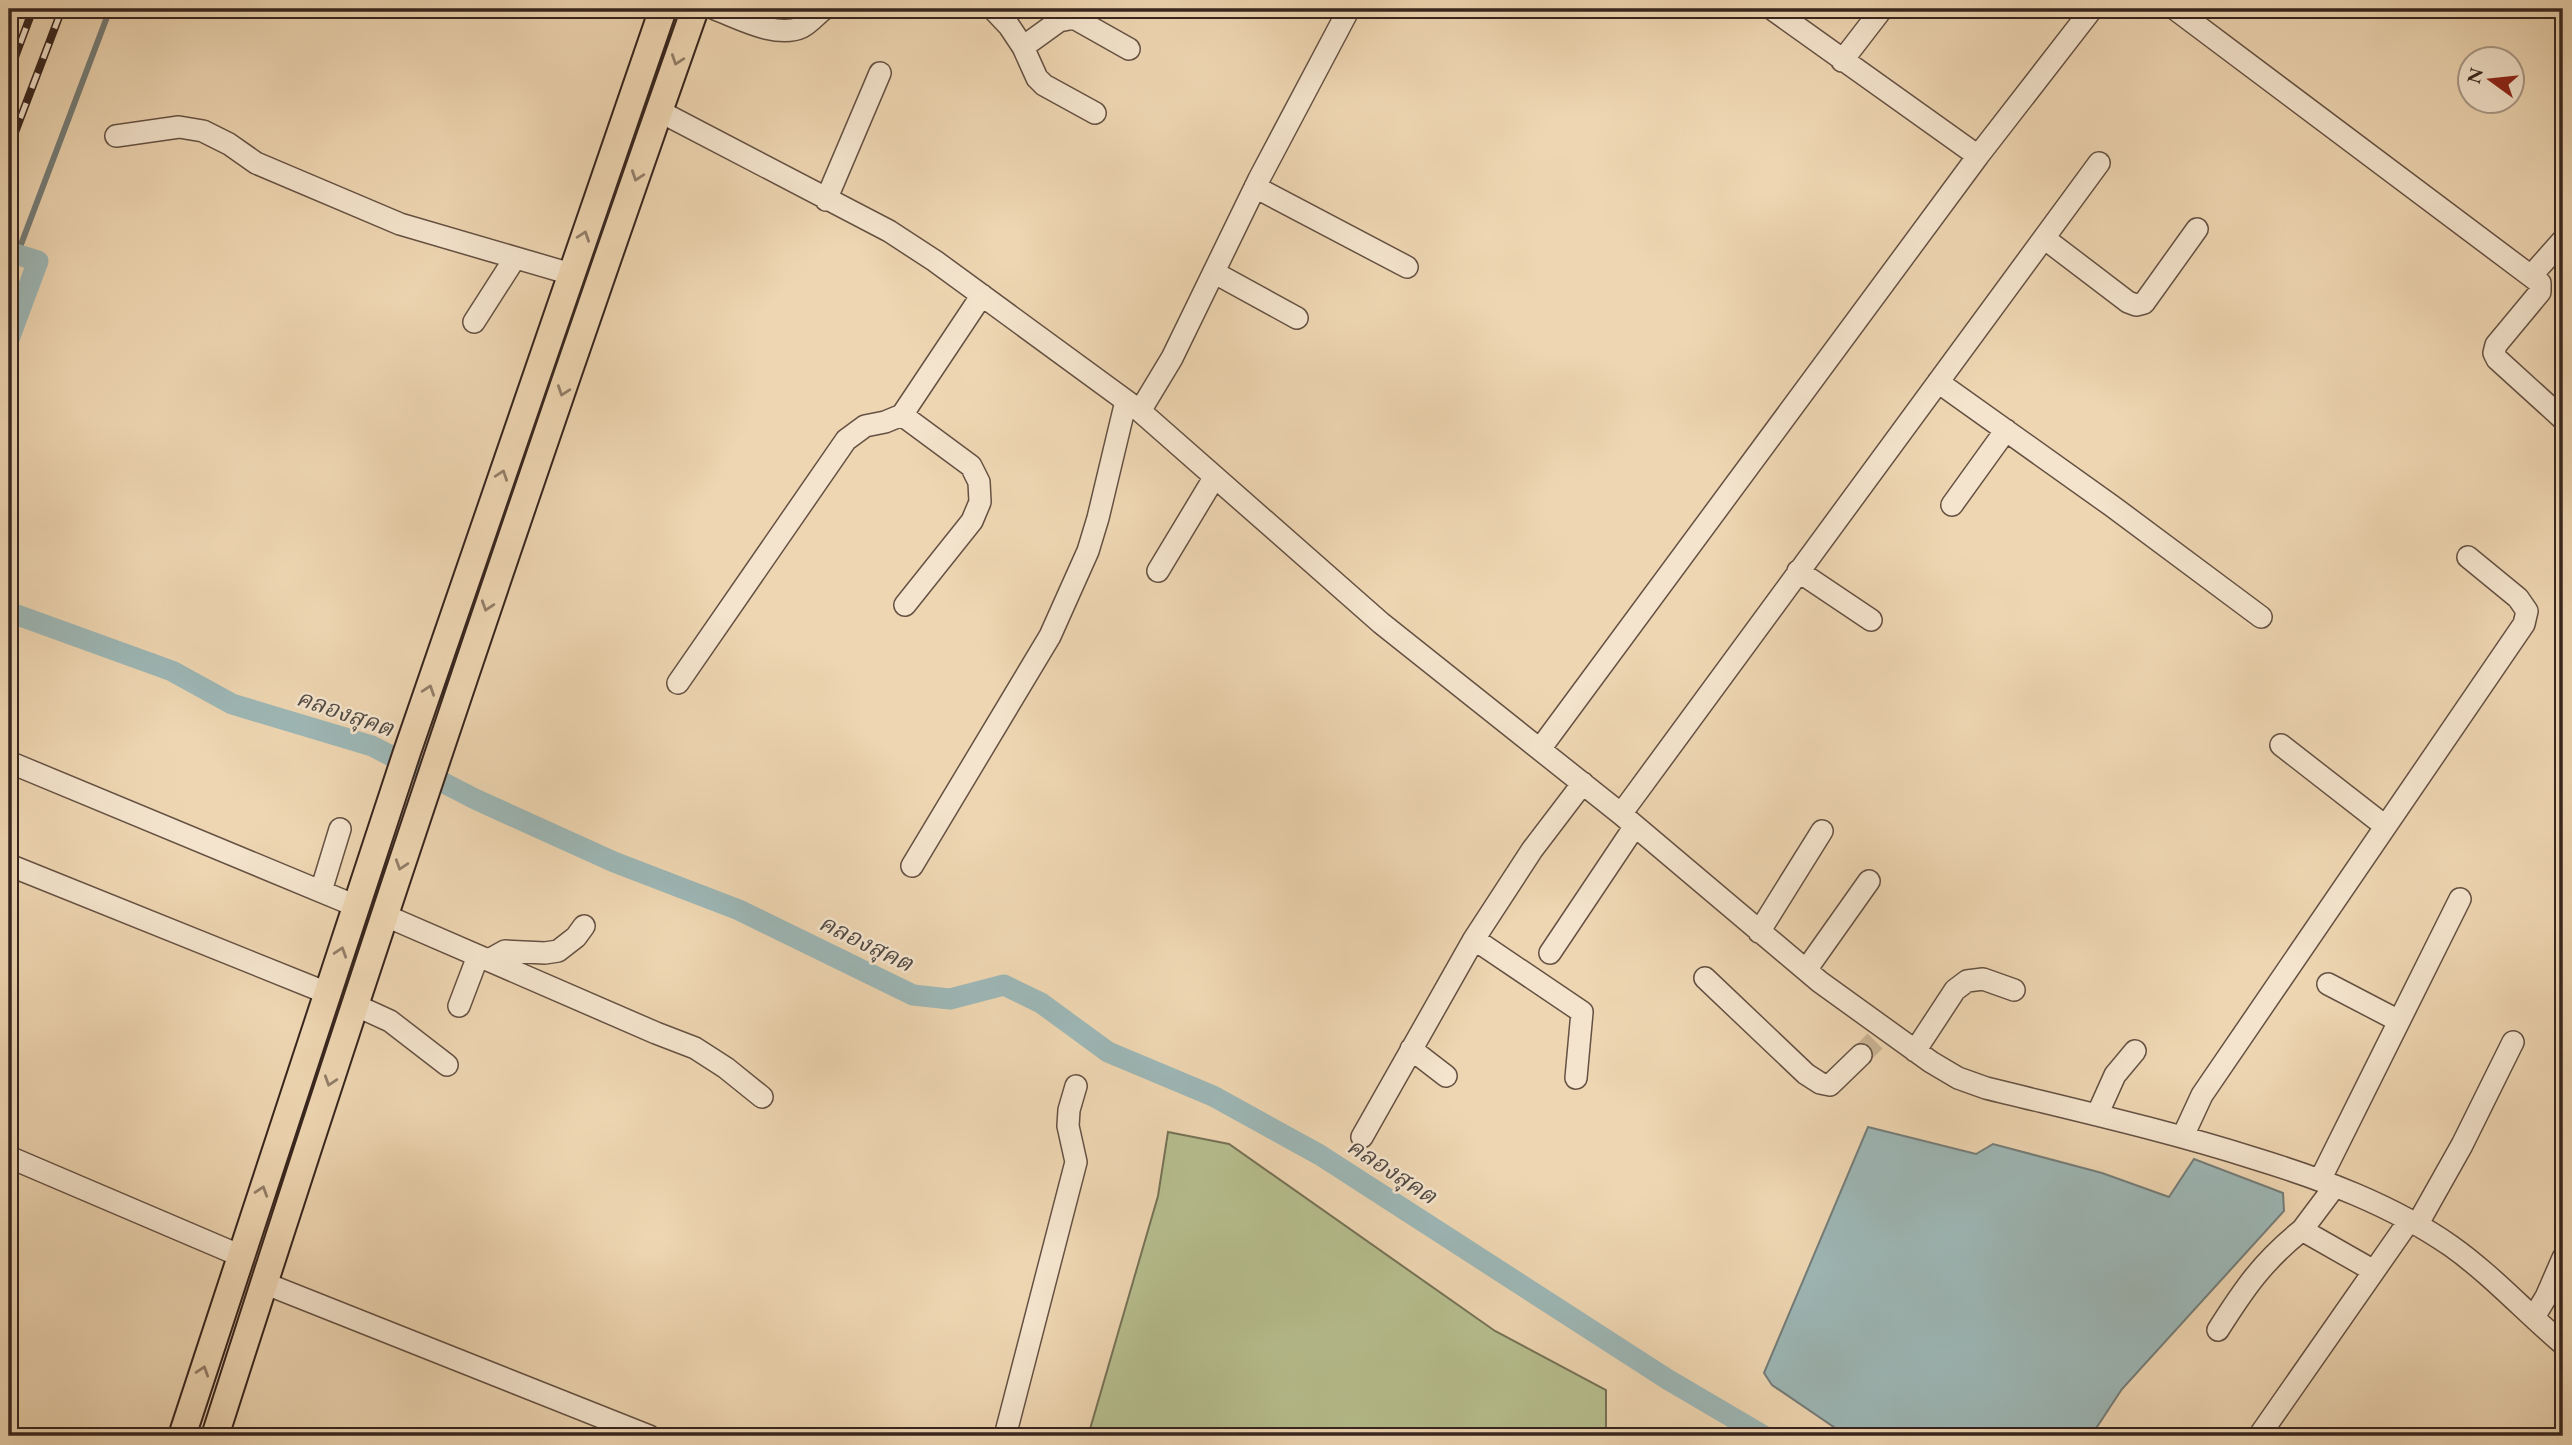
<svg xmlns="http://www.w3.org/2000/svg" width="2572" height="1445" font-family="'EB Garamond','Noto Serif Thai',serif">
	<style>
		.green { fill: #b6be8e; stroke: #767256; stroke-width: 2 }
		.water { fill: #9db7b6; stroke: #747d79; stroke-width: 2 }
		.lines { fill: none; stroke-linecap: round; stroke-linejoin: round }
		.stream { stroke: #747d79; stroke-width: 6 }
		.canal { stroke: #9db7b6; stroke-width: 21 }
		.minor-tunnel { stroke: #c9b394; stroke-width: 21; stroke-dasharray: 21 10; stroke-linecap: butt }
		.minor-casing { stroke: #655143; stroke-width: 24 }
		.major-casing { stroke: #37251e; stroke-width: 30 }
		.minor { stroke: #f4e4cd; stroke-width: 21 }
		.major { stroke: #eed6b2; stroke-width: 26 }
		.rail-casing { stroke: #37251e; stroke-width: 8 }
		.rail { stroke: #f4e4cd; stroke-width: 5; stroke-dasharray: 16; stroke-linecap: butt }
		.oneway { stroke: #927e68 }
		.labels { text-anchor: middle; stroke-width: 5; stroke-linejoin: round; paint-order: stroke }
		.water-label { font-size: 24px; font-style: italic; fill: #504a44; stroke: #f4e4cd }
	</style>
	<rect width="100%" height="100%" fill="#eed6b2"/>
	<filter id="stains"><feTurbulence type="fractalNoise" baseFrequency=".00286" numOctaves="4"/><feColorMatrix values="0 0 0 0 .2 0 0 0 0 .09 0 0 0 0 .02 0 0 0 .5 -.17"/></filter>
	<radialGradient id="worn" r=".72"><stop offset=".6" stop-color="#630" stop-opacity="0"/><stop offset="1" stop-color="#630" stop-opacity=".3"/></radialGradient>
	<path class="green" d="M1168,1132L1229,1144L1495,1331L1606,1390V1436H1088L1158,1196Z"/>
	<path class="water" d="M1868,1127L1976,1154L1993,1144L2102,1173L2169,1197L2194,1159L2283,1193L2284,1211L2122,1389L2091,1436H1847L1772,1385L1764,1373Z"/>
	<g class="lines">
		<path class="stream" d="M17,255L110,9"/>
		<path class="canal" d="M9,252L38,261L9,339
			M9,612L172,671L232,704L372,746L475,799L614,862L739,910L913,995L950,999L1004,985L1041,1003L1108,1052L1213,1096L1320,1155L1667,1379L1764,1436"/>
		<path class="minor-tunnel" d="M1861,1055L1875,1041"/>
		<g class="minor-casing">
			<path id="minor" d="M715,9C739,18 777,39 802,27C810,23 817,14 824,9
				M993,9L1009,26L1023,47L1037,78L1044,85L1095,113
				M1772,9L1978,156
				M2175,9L2540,283V292L2496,345L2494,353L2497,359L2563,419
				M1023,47L1059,21L1074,18L1129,49
				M1842,61L1882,9
				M659,111L889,231L935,261L1140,411L1381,623L1621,814L1820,982L1931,1062L1958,1078L1986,1088C2075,1110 2165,1130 2253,1158C2322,1179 2392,1205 2451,1246C2492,1275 2525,1312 2563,1344
				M116,136L179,127L203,131L229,144L256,163L400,224L571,274
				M1255,187L1407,267
				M826,200L880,73
				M2044,238L2128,302L2136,305L2144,303L2197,229
				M1215,273L1297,318
				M2531,276L2563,240
				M474,322L515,258
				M1938,382L2112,506L2261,617
				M1140,411L1172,358L1259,179L1349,9
				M902,415L971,466L979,482L980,502L972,521L905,605
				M1952,505L2006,430
				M1158,571L1214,478
				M1798,571L1871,620
				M678,683L846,440L865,426L885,422L902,415L982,295
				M2281,745L2385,826
				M1540,749L1978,156L2092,9
				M9,762L356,906
				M1621,814L2099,163
				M9,865L327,993
				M912,866L1050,636L1088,551L1098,518L1126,401
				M321,891L340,829
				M384,915L656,1033L695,1048L726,1068L762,1097
				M1759,932L1822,831
				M1474,939L1582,1012L1576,1078
				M1550,953L1635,826
				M489,960L505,951L545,953L558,951L576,937L584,926
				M1806,970L1869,881
				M1705,978L1806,1074L1820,1083L1830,1085L1861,1055
				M2328,984L2399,1021
				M355,1005L390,1021L447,1065
				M459,1006L478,956
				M1411,1049L1446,1076
				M1915,1051L1955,990L1967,981L1983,979L2014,990
				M2097,1115L2115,1075L2135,1051
				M2183,1136L2202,1095L2524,624L2527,611L2518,598L2468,557
				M1362,1137L1474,939L1532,850L1583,783
				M9,1157L241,1256
				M2320,1180L2460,899
				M2335,1186L2302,1230L2374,1271
				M2417,1225L2462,1145L2513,1042
				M264,1283L649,1436
				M2534,1317L2546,1297L2563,1258
				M2218,1330C2244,1289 2263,1261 2302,1230
				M1005,1436L1076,1162L1068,1126L1069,1110L1076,1086
				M2259,1436L2409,1221"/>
		</g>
		<g class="major-casing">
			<path id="major" d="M182,1436L406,755L663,9
				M215,1436C368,958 528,482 695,9"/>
		</g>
		<use href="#minor" class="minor"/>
		<use href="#major" class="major"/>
		<g class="rail-casing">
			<path id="rail" d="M9,73L33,9
				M9,148L62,9"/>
		</g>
		<use href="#rail" class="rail"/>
	</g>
	<defs><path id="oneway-chevron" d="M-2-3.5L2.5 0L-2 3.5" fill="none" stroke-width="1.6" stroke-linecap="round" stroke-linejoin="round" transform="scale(1.75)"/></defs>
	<g class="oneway">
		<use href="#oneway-chevron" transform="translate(677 60) rotate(109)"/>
		<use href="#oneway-chevron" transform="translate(637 176) rotate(109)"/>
		<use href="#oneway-chevron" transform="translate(584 236) rotate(-71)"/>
		<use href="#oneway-chevron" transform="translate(563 391) rotate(109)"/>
		<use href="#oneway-chevron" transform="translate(502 475) rotate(-71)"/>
		<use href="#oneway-chevron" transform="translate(487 606) rotate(108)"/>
		<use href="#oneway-chevron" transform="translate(429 690) rotate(-71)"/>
		<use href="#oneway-chevron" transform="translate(401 865) rotate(108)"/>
		<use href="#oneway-chevron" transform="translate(341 952) rotate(-72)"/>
		<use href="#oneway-chevron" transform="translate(330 1081) rotate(108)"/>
		<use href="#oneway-chevron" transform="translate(262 1191) rotate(-72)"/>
		<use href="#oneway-chevron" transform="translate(203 1371) rotate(-72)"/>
	</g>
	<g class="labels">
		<g class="water-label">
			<text transform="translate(345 713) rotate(19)" y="8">คลองสุคต</text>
			<text transform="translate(866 943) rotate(26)" y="8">คลองสุคต</text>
			<text transform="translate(1392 1171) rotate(33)" y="8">คลองสุคต</text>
		</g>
	</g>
	<rect width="2572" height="1445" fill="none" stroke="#eed6b2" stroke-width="35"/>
	<rect x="10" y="10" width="2551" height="1424" fill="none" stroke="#37251e" stroke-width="3.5"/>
	<rect x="18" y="18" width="2537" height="1410" fill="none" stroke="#37251e" stroke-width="2"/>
	<g transform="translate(2491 80) rotate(285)"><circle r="33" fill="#f4e4cd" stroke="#a89887" stroke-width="2"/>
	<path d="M0-5L12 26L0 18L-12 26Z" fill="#8f2418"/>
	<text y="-10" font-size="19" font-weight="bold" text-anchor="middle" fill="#37251e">N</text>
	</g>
	<rect width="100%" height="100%" filter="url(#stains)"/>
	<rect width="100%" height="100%" fill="url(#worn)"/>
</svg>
